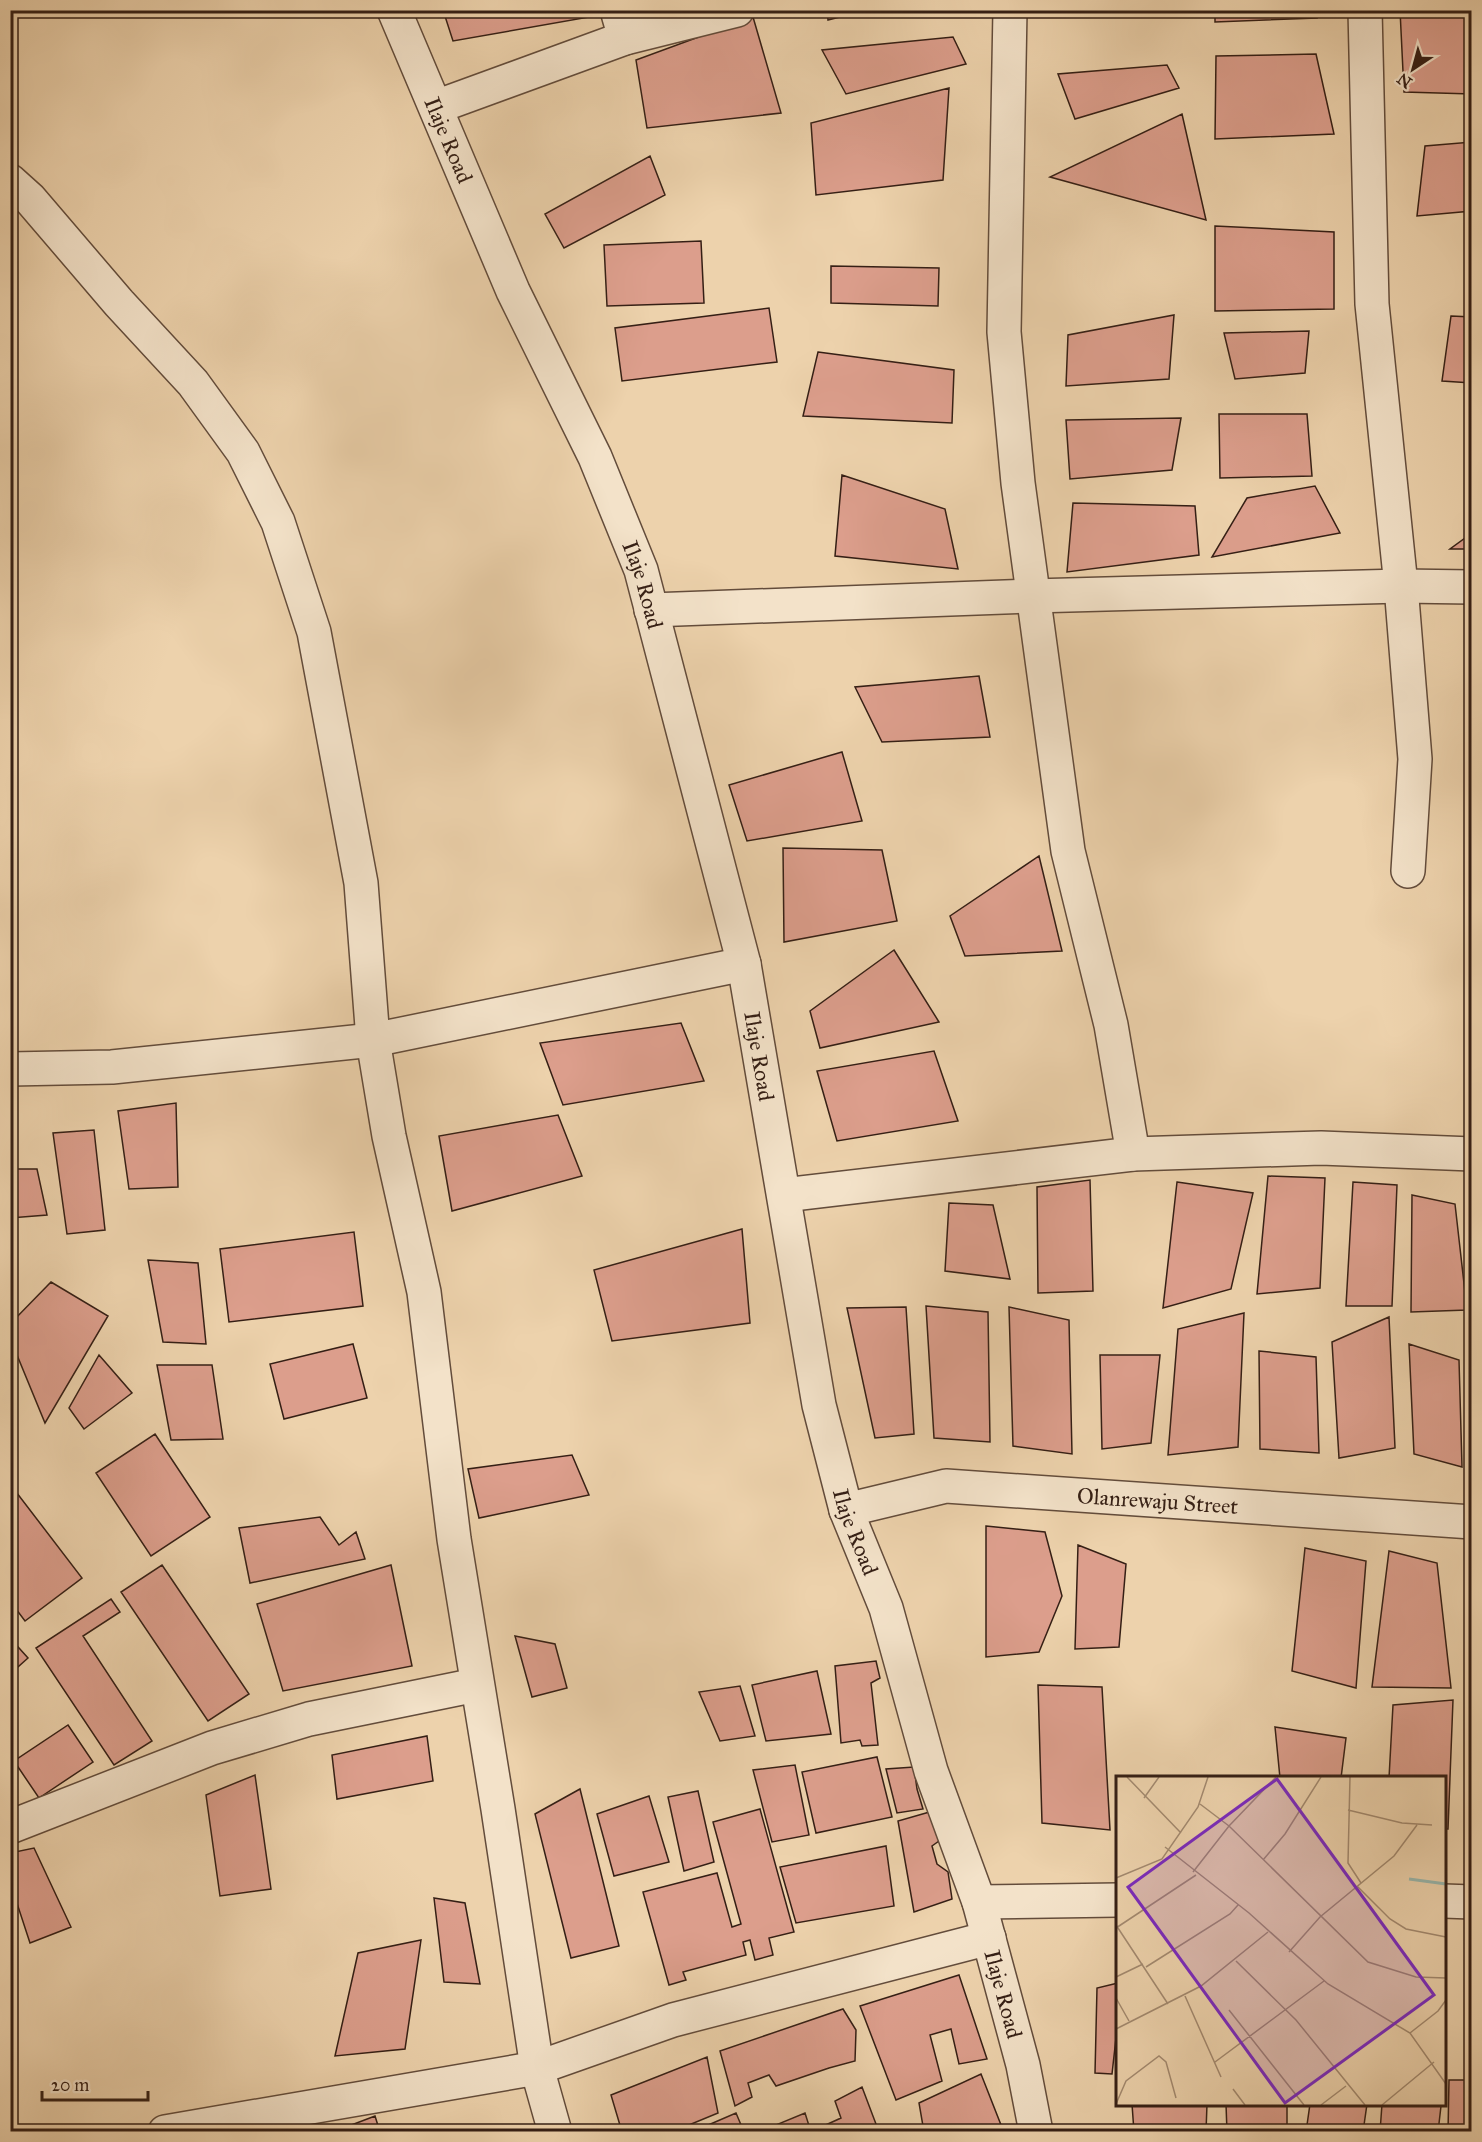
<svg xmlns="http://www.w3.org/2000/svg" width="1482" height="2142" font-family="'IM FELL Great Primer',serif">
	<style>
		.building { fill: #dc9e8c; stroke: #351f15; stroke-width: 1.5 }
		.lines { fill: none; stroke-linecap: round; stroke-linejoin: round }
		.minor-casing { stroke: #634c3b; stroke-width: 36 }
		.minor { stroke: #f3e2c9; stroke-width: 33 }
		.labels { text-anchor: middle; stroke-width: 4.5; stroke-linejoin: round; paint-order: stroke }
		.street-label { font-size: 22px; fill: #351f15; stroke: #f3e2c9 }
		.inset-river { fill: none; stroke: #99b7ad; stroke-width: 3 }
		.inset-road { fill: none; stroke: #a38a70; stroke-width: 1.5 }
		.view { fill: #7b2cbf; fill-opacity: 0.15; stroke: #7b2cbf; stroke-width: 3 }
		.inset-edge { fill: none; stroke: #351f15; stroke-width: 3 }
	</style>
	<rect width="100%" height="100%" fill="#edd2ac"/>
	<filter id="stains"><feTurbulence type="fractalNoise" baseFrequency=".00333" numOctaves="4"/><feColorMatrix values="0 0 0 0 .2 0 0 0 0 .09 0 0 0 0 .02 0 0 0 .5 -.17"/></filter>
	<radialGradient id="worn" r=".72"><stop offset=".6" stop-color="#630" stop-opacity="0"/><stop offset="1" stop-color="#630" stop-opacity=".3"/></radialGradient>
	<path class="building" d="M443,10H593L595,16L453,41Z
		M827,10H867L828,20Z
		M1215,10H1315L1317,18L1215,22Z
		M1400,10H1472V94L1404,92Z
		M753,17L781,113L647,128L636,60Z
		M953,37L966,64L846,94L822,50Z
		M1316,54L1334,134L1215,139L1216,56Z
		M1167,65L1179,88L1075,119L1058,74Z
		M949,88L943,180L816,195L811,123Z
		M1182,114L1206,220L1050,177Z
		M1472,142V211L1417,216L1425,146Z
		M650,156L665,195L564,248L545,214Z
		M1215,226L1334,232V309L1215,311Z
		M701,241L704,303L607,306L604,245Z
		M831,266L939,268L938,306L831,303Z
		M769,308L777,362L622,381L615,328Z
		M1174,315L1169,379L1066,386L1068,335Z
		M1451,316L1472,317V383L1442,381Z
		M1309,331L1305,373L1235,379L1224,333Z
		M818,352L954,370L952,423L803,416Z
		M1219,414H1307L1312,476L1220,478Z
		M1181,418L1172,470L1070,479L1066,420Z
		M842,475L945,509L958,569L835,556Z
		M1315,486L1340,533L1212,557L1247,498Z
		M1073,503L1195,506L1199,555L1067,572Z
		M1472,533V549H1450Z
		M979,676L990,737L882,742L855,687Z
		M842,752L862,821L747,841L729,785Z
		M783,848L882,850L897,921L784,942Z
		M1039,856L1062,951L965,956L950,916Z
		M894,950L939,1022L820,1048L810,1011Z
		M681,1023L704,1081L563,1105L540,1043Z
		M934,1051L958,1121L837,1141L817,1071Z
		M176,1103L178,1187L129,1189L118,1111Z
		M558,1115L582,1176L452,1211L439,1136Z
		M94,1130L105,1230L67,1234L53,1133Z
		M10,1169H37L47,1215L10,1218Z
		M1268,1176L1325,1178L1320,1288L1257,1294Z
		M1090,1180L1093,1291L1038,1293L1037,1187Z
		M1177,1182L1253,1193L1231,1289L1163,1308Z
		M1353,1182L1397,1185L1392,1306H1346Z
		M1412,1195L1455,1204L1467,1310L1411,1312Z
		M949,1203L993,1205L1010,1279L945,1271Z
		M742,1229L750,1323L612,1341L594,1270Z
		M354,1232L363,1306L229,1322L220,1249Z
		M148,1260L198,1263L206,1344L163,1342Z
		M51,1282L108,1316L45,1423L10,1338V1324Z
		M926,1306L988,1312L990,1442L934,1438Z
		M906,1307L914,1434L875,1438L847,1308Z
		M1009,1307L1069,1320L1072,1454L1013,1446Z
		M1244,1313L1238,1447L1168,1455L1178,1329Z
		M1389,1317L1395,1448L1339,1458L1332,1342Z
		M353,1344L367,1398L284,1419L270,1364Z
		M1409,1344L1459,1360L1462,1467L1414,1454Z
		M1259,1351L1316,1357L1319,1453L1260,1449Z
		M99,1355L132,1393L84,1429L69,1408Z
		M1100,1355H1160L1151,1443L1102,1449Z
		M157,1365H212L223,1439L171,1440Z
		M155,1434L210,1517L151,1556L96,1473Z
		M572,1455L589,1495L479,1518L468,1469Z
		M10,1484L82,1578L25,1621L10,1601Z
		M320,1517L339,1545L356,1532L365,1559L250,1583L239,1528Z
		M986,1526L1045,1532L1062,1596L1039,1652L986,1657Z
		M1078,1545L1126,1564L1119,1647L1075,1649Z
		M1305,1548L1366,1561L1356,1688L1292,1671Z
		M1389,1551L1437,1563L1451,1688L1372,1687Z
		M162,1565L249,1694L208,1721L121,1592Z
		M391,1565L412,1666L283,1691L257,1604Z
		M111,1599L120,1612L83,1636L152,1741L114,1765L36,1648Z
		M515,1636L555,1644L567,1688L532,1697Z
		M10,1638L28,1658L10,1674Z
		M876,1661L880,1678L871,1683L878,1745L862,1746L860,1740L841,1743L835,1666Z
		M817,1671L831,1734L766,1741L752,1685Z
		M1038,1685L1102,1687L1110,1830L1042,1823Z
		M740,1686L755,1736L720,1741L699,1692Z
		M1453,1700L1448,1829H1444V1778H1389L1393,1705Z
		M68,1725L93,1762L39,1798L14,1761Z
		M1275,1727L1346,1738L1341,1778H1280Z
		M427,1736L433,1781L337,1799L332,1755Z
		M877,1757L892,1817L816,1833L802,1772Z
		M795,1765L809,1835L772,1842L753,1770Z
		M914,1767L917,1789L923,1809L897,1813L886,1769Z
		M255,1775L271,1889L220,1896L206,1795Z
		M580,1789L619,1946L571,1958L535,1814Z
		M698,1791L714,1862L684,1871L668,1797Z
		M649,1796L669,1862L614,1876L597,1814Z
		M760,1809L794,1932L769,1938L773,1955L755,1960L750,1940L743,1942L746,1955L683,1972L686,1980L669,1985L643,1892L717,1873L732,1927L741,1924L713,1822Z
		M933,1811L939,1841L932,1846L937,1864L948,1872L952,1899L914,1912L898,1821Z
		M886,1846L894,1906L796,1923L780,1867Z
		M34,1848L71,1927L30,1943L10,1882V1853Z
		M434,1898L465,1903L480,1984L444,1982Z
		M421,1940L405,2049L335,2056L358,1953Z
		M959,1975L987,2059L959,2064L951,2029L930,2035L942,2081L896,2100L860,2006Z
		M1118,1983V2020L1112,2074L1095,2073L1097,1988Z
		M843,2009L856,2030L855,2061L829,2068L776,2086L769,2075L748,2083L752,2097L735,2106L720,2051Z
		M707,2057L718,2113L672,2132H622L611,2095Z
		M981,2074L1001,2125L987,2132H924L919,2103Z
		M1449,2080H1472V2132H1448Z
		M862,2087L879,2132H820L819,2128L841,2118L835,2101Z
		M1132,2104H1207L1206,2132H1134Z
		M1226,2104H1287V2132H1227Z
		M1310,2104H1367L1363,2132H1306Z
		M1382,2104L1441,2106L1438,2132H1380Z
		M736,2113L744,2132H692Z
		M805,2113L811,2132H759Z
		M375,2116L380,2132H333Z"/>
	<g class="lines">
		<g class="minor-casing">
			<g id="minor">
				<path id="s1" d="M394,10L513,291L595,457L641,570L744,964L819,1405L846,1510L886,1608L931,1771L979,1902L1023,2065L1036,2132"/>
				<path d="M617,10L625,38"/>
				<path d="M1010,10L1004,332L1018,483L1068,851L1111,1025L1133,1154"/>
				<path d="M1365,10L1372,304L1401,586L1415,759L1408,871"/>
				<path d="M436,107L625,38L737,10"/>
				<path d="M10,181L30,199L119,303L193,383L243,452L278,522L314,632L361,883L373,1040L389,1136L424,1292L454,1539L498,1809L537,2068L555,2132"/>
				<path d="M651,610L1032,596L1401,586L1472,587"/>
				<path d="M10,1069L112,1067L373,1040L744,964"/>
				<path d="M784,1195L1133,1154L1321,1148L1472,1154"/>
				<path id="s2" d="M846,1510L946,1486L1472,1522"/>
				<path d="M10,1827L212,1748L309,1719L476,1685"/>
				<path d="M1444,1901L1472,1902"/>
				<path d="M979,1902L1118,1900"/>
				<path d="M165,2132L537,2068L673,2020L989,1938"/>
			</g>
		</g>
		<use href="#minor" class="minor"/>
	</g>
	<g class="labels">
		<g class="street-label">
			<text dy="8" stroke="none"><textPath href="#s1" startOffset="141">Ilaje Road</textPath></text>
			<text dy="8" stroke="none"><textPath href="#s1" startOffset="627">Ilaje Road</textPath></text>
			<text dy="8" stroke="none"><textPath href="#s1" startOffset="1113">Ilaje Road</textPath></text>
			<text dy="8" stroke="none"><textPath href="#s2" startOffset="315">Olanrewaju Street</textPath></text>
			<text dy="8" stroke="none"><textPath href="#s1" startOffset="1599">Ilaje Road</textPath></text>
			<text dy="8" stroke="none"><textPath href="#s1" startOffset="2085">Ilaje Road</textPath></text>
		</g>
	</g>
	<g transform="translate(1116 1776)">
		<rect width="330" height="330" fill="#edd2ac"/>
		<path class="inset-river" d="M293,103L330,108"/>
		<path class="inset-road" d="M11,1L65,57M234,1L232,87L245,107M28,22L43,1M84,28L113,50L252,186L300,201L330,202M232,34L286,47L316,49M49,71L133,137L212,208L294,257L330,308M147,84L169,58L205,1M77,96L113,50L160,1M0,102L46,83L82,31L92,1M241,110L274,143L290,153L330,161M0,149L52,228M0,152L80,99M173,176L204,141L278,80L301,49M120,185L180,244L249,329M30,191L114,138L122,129M0,201L27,188M69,220L105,301M0,222L13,245M113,234L188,329M0,253L85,210L152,156M294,257L322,235L330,224M99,286L208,205M117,313L129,329M0,328L10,305L43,280L50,286L60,322M205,329L230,310M266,329L318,286"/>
		<path class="view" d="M161,3L318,219L169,327L12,111Z"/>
		<rect width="330" height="330" class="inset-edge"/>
	</g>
	<rect width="1482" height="2142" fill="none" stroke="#edd2ac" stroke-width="36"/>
	<rect x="12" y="12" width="1458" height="2118" fill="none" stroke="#351f15" stroke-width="3"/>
	<rect x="18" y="18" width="1446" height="2106" fill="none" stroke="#351f15" stroke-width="1.5"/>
	<g transform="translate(1413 69) rotate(216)" stroke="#f3e2c9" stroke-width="4.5" paint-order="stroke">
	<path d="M0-4.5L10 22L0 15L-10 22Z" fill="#351f15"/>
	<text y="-9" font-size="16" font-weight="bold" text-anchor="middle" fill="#351f15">N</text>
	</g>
	<path d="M42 2091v9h106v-9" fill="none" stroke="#351f15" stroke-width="3"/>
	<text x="51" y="2091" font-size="18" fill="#351f15" stroke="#f3e2c9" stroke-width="4.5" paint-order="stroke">20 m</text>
	<rect width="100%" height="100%" filter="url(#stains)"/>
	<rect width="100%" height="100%" fill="url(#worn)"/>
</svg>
